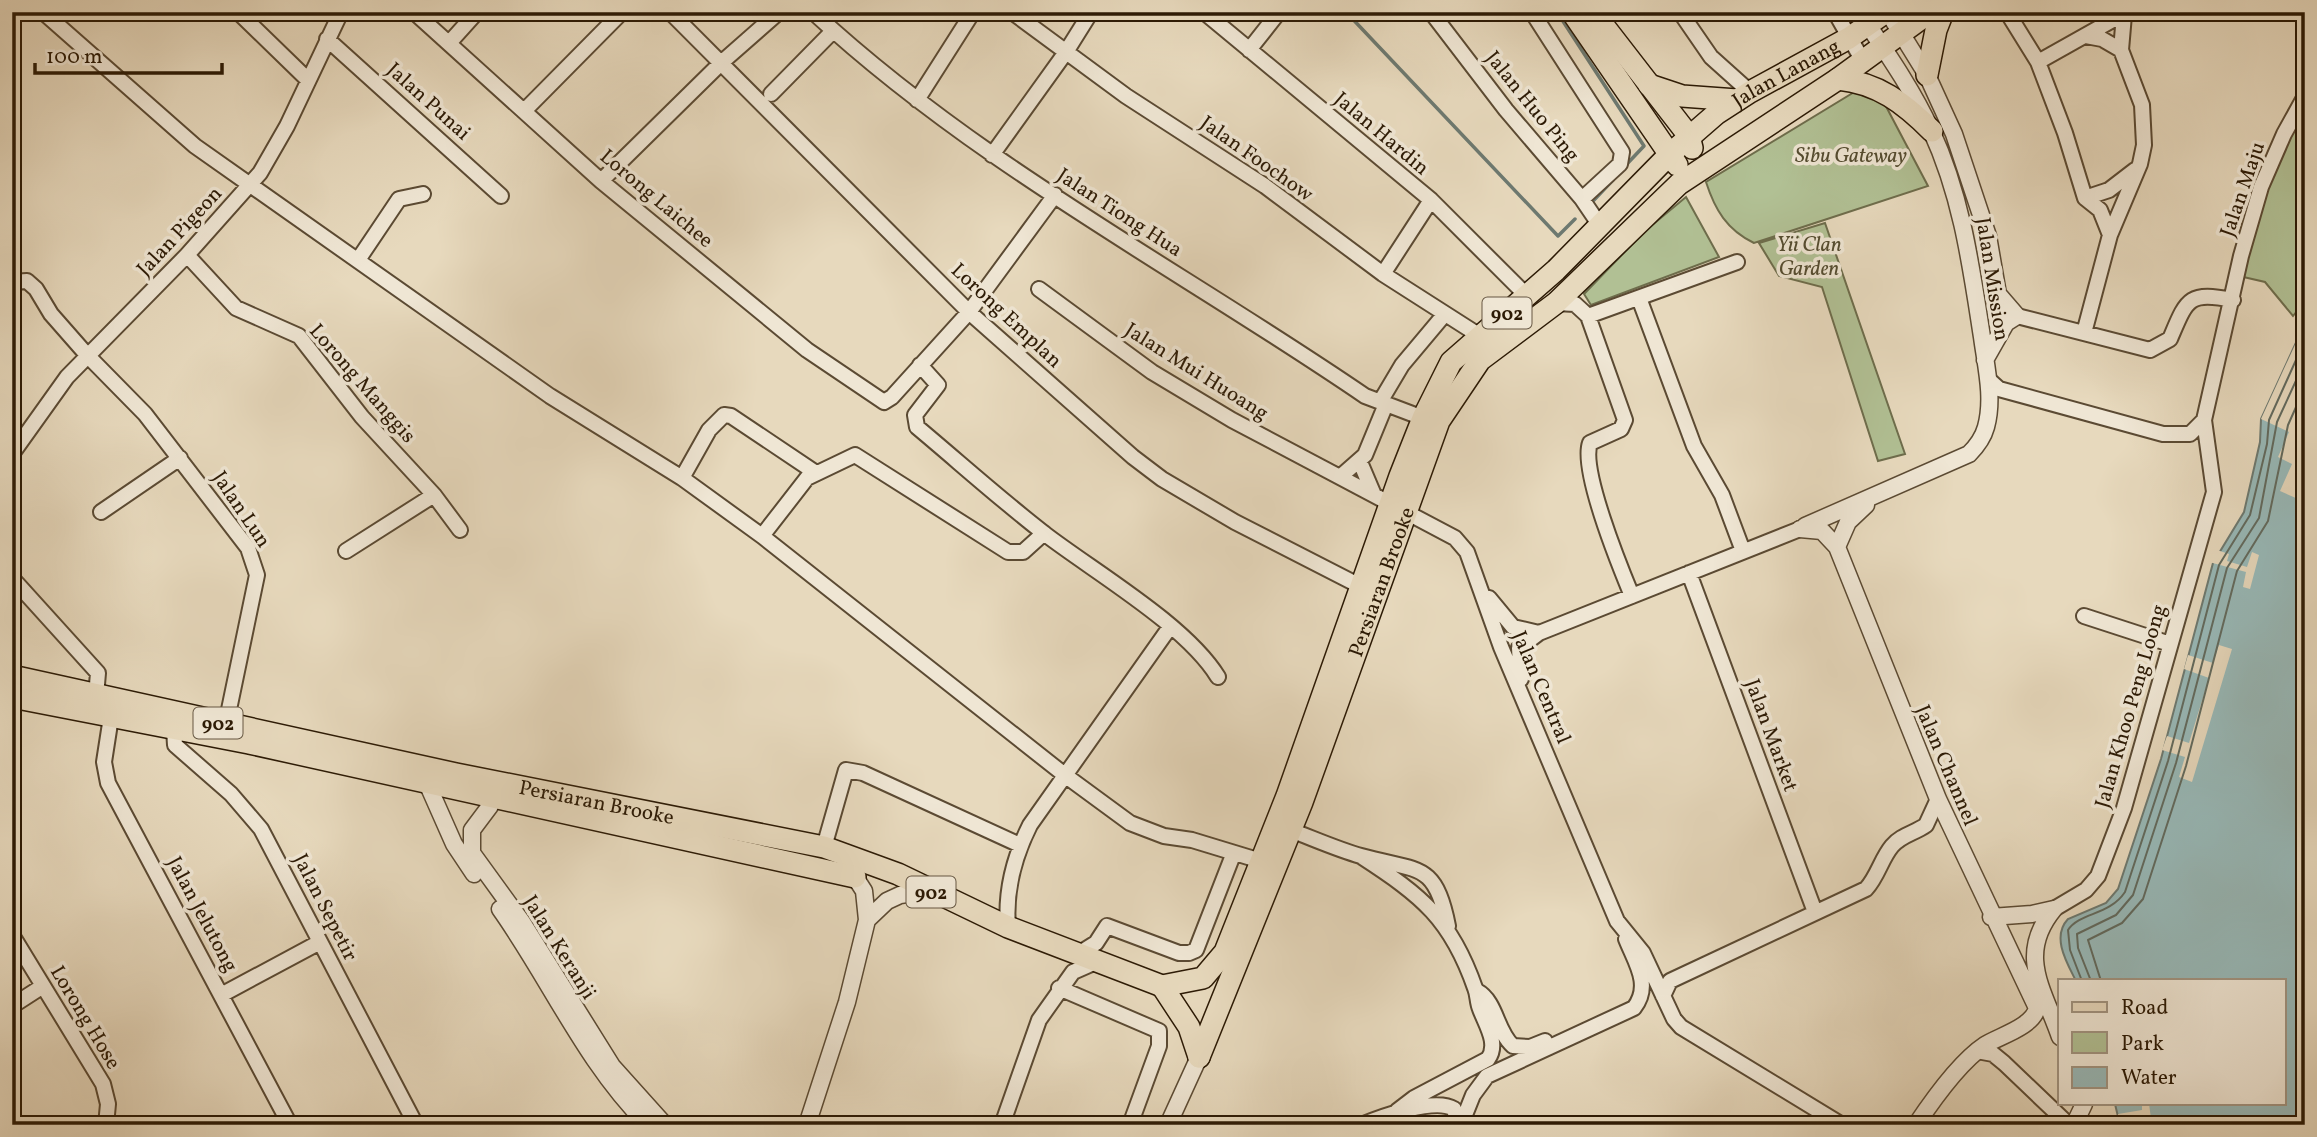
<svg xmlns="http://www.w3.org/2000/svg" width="2317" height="1137" font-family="Vollkorn,serif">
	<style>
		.green { fill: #b1c094; stroke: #6e6d4c; stroke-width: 2 }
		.water { fill: #98b9b8; stroke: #6d7970; stroke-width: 2 }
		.pier { fill: #e7d9bd }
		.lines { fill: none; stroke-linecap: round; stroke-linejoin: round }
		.shore { stroke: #626a5e; stroke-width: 2 }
		.stream { stroke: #6d7970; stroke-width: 3.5 }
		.minor-casing { stroke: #5b4a33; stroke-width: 18 }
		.tertiary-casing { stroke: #5b4a33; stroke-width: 19 }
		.primary-casing { stroke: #2c1a05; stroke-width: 24 }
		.minor { stroke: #efe6d4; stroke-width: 14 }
		.tertiary { stroke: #efe6d4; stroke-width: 16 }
		.primary { stroke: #e7d9bd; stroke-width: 21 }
		.labels { text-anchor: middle; stroke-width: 7; stroke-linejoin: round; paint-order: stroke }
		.shield { fill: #efe6d4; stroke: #665743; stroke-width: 2 }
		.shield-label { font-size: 19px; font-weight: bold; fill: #2c1a05 }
		.street-label { font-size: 21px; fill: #2c1a05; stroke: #efe6d4 }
		.park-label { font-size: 21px; font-style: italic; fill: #544c30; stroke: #efe6d4 }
	</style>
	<rect width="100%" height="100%" fill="#e7d9bd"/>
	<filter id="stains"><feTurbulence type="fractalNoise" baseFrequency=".00286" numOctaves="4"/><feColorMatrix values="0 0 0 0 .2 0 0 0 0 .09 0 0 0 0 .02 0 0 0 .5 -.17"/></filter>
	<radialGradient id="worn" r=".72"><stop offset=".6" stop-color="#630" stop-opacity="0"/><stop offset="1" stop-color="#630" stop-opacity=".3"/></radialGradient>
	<path class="green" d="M1856,91L1880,95L1928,186L1754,243C1727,230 1715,210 1706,182Z
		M2305,93V301L2293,316L2265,282L2239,276L2277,151Z
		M1686,197L1719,257L1591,305L1584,294L1645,231Z
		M1825,223L1905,454L1878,461L1822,287L1779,276L1759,243Z"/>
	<path class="water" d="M2305,323V1125H2120L2115,1104H2284V981H2076C2067,963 2051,937 2068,919L2106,903L2118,889L2161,759L2213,563L2244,512L2260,442L2261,419Z"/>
	<path class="pier" d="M2305,323V502L2280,491L2292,464L2278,457L2289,432L2261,419Z
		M2214,549L2229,554L2227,561L2247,567L2252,552L2259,555L2250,589L2243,587L2246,572L2209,562Z
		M2219,645L2232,649L2192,782L2179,777L2185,757L2162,750L2167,736L2189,743L2209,678L2184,669L2188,655L2213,663Z
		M2149,1104L2152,1125H2145L2144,1118L2119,1122L2118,1114L2142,1110V1105Z"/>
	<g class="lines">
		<path class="shore" d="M2082,981L2070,950L2068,930C2080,912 2109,916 2125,892L2168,761L2219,565L2250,515L2267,444L2269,420L2305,340
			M2091,981L2078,948L2077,934L2116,915L2133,895L2176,763L2227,568L2259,518L2277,422L2305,361
			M2101,981L2088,940L2122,923L2143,899L2186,766L2237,571L2268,521L2288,425L2305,387"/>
		<path class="stream" d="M1346,12L1558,236L1575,219
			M1557,12L1644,146L1625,166
			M1608,12L1611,16
			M1594,200L1613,180"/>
		<g class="minor-casing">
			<path id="minor" d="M43,12L195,146L550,396L682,478L762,536L1066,776L1130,823L1164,836L1192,840L1261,861
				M238,12L307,79
				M414,12L601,181L807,350L884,402L892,397L969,312L1055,195
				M670,12L969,312L1133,457L1162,479L1235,522L1362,587
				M813,12C978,165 1181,270 1365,396L1423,418
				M1012,12L1126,96L1265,186L1383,274L1480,336
				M1204,12L1431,200L1526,295
				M1431,12L1506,110L1582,199L1601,227
				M1532,12L1622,152L1620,164L1582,199
				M1680,12L1711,57L1750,92
				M1835,12L1863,61
				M2007,12L2038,62L2065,133L2085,198L2100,210L2110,235
				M2086,36L2102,39L2121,50
				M327,39L501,196
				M450,42L477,12
				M1249,50L1279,12
				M2038,62L2127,12
				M771,94L833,31
				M917,100L973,12
				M525,110L622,12
				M992,155L1066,52L1091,12
				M601,181L721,63L779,12
				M2085,198L2109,190L2135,170
				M187,255L236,308L299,336L362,417L434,495L460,530
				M358,260L399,199L423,194
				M1383,274L1431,200
				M12,282L27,281L36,289L51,314L87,355L145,414L248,548L257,575L226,724
				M1039,289L1152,372L1232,420L1455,538L1467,552L1501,647L1617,921L1643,953L1674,1019L1681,1027L1842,1125
				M1639,298L1694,446L1722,495L1743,551
				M1556,303L1575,304L1588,316L1625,420L1621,429L1590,443C1580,469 1620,567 1632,596
				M1588,316L1737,262
				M2017,316L2150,350L2170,339C2187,299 2188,291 2233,300
				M2084,333L2110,235L2140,164L2144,145L2142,105L2121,50L2124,15
				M920,365L938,385L915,415L917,427C960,463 1001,500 1045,534C1096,573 1186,625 1218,677
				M1989,380L1999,389L2163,434H2190L2204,420
				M1380,402L1402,365L1444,315
				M12,454L67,377L187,255L260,173L287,126L341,12
				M1360,462L1374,495
				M1340,477L1365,455L1386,404
				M682,478L709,430L724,415L731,416L816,473
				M101,512L180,458
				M762,536L807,478L855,455L1008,552H1023L1044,533
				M346,551L434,495
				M1689,573L1815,912
				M12,578L98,673L96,696
				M1489,598L1513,627L1539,633
				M2084,616L2170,644
				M1521,679L1519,648L1539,633L1800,529
				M111,717L104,762L108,783L290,1125
				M174,729L175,745L231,794L261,829L416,1125
				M1285,828C1310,837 1336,849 1361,856C1417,872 1435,860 1448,926
				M824,847L846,770L863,773L1020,845
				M1362,857C1422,896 1451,919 1475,988C1478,995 1477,1002 1480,1009C1486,1025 1499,1044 1488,1059L1414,1098L1397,1111
				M2054,909L2086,890L2098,876L2124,808L2214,492L2204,420L2241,256L2261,187L2284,134L2305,96
				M1008,927C1005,891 1014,857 1030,825L1170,627
				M12,935L103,1084L108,1104L106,1125
				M1080,953L1096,943L1107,926L1179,953H1189L1196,950L1233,855
				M1059,988L1159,1031V1046L1130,1125
				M1477,991C1497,1002 1496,1031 1513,1046L1530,1047L1545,1041
				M223,994L320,942
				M1663,996L1670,981L1866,889C1878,876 1881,859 1892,846C1901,835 1915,833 1926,825L1938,799
				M12,1006L43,986
				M1977,1051L1993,1054L2004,1063L2069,1125
				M1002,1125L1039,1020L1073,972L1098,961
				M1361,1125C1381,1117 1435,1097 1454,1109L1458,1125
				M1461,1125L1473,1095L1487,1076L1634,1008C1652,985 1635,962 1626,939"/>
		</g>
		<g class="tertiary-casing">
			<path id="tertiary" d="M1888,12L1927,75L1954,134L1988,236L1998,294L2017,316L2006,323L1985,360
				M1805,526L1969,454C1977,446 1983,438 1986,427C1994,398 1986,367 1982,337C1971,266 1962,197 1931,130C1914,93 1891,59 1868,25
				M1800,529L1822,531L1837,547L1938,799L2037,1008C2033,1027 1999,1036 1985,1045C1961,1061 1932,1101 1916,1125
				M1837,547L1848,522L1866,505
				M427,783L454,844L474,874
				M489,788L490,806L472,830V853L522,922L612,1066L665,1125
				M855,877L864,891L867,920
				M500,909C551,981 585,1062 648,1125
				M2054,909C2016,955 2044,990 2060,1037
				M1991,917L2032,914L2054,909
				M807,1125L847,1002L867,920L887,901L900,895L928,891
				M1168,1125L1199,1057
				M2074,1125L2084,1104"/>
		</g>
		<g class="primary-casing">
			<g id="primary">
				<path d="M1572,12L1677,165"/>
				<path d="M1593,12L1689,136L1692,148"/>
				<path d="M1927,75L1936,30L1943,12"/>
				<path d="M1838,79C1878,83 1904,103 1932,131"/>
				<path d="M1649,85L1682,96L1737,100"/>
				<path id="s1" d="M12,676L456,774L824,847L898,874L1008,927L1162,986L1203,978L1225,952L1287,796L1400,476L1423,418L1451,362L1556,270L1670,154L1716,114L1750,92L1849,38L1886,12"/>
				<path d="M12,697L249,743L855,877"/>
				<path d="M1162,986L1189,1027L1199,1057"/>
				<path id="s2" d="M1199,1057L1302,802L1439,421L1480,360L1556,303L1679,184L1838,79L1930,12"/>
			</g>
		</g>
		<use href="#minor" class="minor"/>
		<use href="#tertiary" class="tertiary"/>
		<use href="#primary" class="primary"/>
	</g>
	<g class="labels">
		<g class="shield">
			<rect x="1482.5" y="297.5" width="49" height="31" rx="5"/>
			<rect x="193.5" y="707.5" width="49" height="31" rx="5"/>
			<rect x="906.5" y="876.5" width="49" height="31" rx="5"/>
		</g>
		<g class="shield-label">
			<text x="1507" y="320">902</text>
			<text x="218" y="730">902</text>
			<text x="931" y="899">902</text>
		</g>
		<g class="street-label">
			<text dy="7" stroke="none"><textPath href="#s1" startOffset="2348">Jalan Lanang</textPath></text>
			<text transform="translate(429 101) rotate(42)" y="7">Jalan Punai</text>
			<text transform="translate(1533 106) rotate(51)" y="7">Jalan Huo Ping</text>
			<text transform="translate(1382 133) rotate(40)" y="7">Jalan Hardin</text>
			<text transform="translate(1257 158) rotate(35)" y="7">Jalan Foochow</text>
			<text transform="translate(2242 189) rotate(-71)" y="7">Jalan Maju</text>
			<text transform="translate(657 198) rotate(40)" y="7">Lorong Laichee</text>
			<text transform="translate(1120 212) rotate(33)" y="7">Jalan Tiong Hua</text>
			<text transform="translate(179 231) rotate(-47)" y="7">Jalan Pigeon</text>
			<text transform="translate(1993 279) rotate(81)" y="7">Jalan Mission</text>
			<text transform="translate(1007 315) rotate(43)" y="7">Lorong Emplan</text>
			<text transform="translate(1197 371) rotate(32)" y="7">Jalan Mui Huoang</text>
			<text transform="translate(363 383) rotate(49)" y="7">Lorong Manggis</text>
			<text transform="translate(242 509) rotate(56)" y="7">Jalan Lun</text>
			<text dy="7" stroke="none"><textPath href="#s2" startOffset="509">Persiaran Brooke</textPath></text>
			<text transform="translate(1542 687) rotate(67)" y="7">Jalan Central</text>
			<text transform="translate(2130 706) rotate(-74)" y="7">Jalan Khoo Peng Loong</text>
			<text transform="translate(1772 735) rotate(70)" y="7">Jalan Market</text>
			<text transform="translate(1947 765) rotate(67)" y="7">Jalan Channel</text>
			<text dy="7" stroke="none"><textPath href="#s1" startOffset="598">Persiaran Brooke</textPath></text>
			<text transform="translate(326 907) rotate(63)" y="7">Jalan Sepetir</text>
			<text transform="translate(203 914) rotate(62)" y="7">Jalan Jelutong</text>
			<text transform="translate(560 947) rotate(58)" y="7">Jalan Keranji</text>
			<text transform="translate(86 1017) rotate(59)" y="7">Lorong Hose</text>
		</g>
		<g class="park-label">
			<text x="1851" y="162">Sibu Gateway</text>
			<text x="1809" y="251">Yii Clan<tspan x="1809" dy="24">Garden</tspan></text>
		</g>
	</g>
	<rect width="2317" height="1137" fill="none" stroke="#e7d9bd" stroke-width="42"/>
	<rect x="14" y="14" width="2289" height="1109" fill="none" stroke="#2c1a05" stroke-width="3.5"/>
	<rect x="21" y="21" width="2275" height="1095" fill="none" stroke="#2c1a05" stroke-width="2"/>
	<rect x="2058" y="979" width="228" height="126" fill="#efe6d4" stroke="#a19481" stroke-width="2"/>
	<rect x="2072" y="1002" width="35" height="10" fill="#e7d9bd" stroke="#a19481" stroke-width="2"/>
	<text x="2121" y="1014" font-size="21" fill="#2c1a05">Road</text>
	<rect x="2072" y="1032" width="35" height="21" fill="#b1c094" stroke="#a19481" stroke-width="2"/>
	<text x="2121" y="1050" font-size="21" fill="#2c1a05">Park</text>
	<rect x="2072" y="1067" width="35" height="21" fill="#98b9b8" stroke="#a19481" stroke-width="2"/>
	<text x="2121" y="1084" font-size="21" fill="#2c1a05">Water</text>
	<path d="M35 63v10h187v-10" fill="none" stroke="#2c1a05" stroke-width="3.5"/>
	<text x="46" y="63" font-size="21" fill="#2c1a05" stroke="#efe6d4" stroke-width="5" paint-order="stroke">100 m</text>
	<rect width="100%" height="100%" filter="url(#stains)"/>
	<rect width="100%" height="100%" fill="url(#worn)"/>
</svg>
